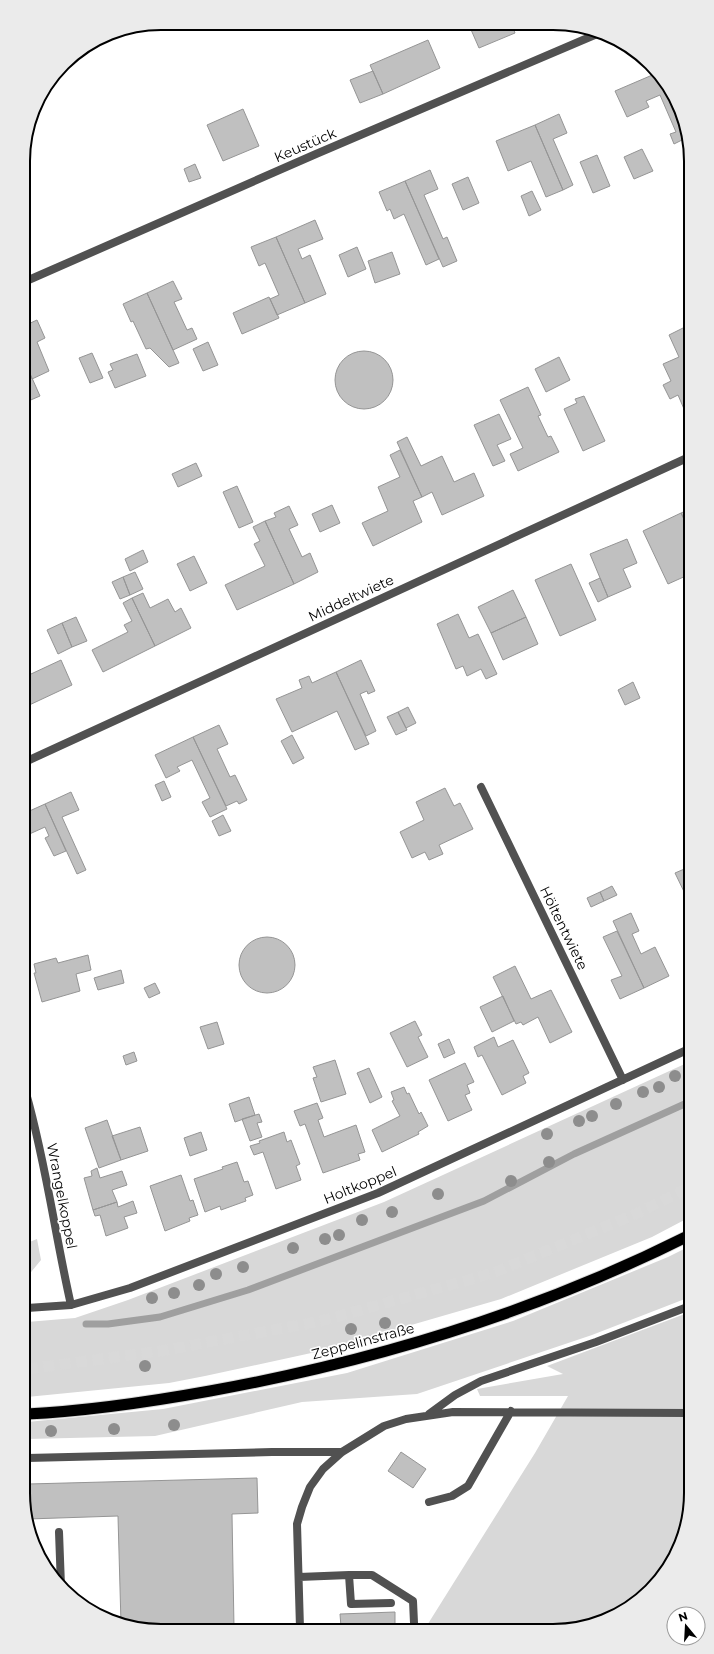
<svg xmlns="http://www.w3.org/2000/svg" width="714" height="1654" font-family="Montserrat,sans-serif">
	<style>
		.green { fill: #d8d8d8 }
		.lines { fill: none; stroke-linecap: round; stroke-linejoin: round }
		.stream { stroke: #9f9f9f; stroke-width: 7 }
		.building { fill: #c0c0c0; stroke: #959595 }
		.trunk-tunnel { stroke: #d9d9d9; stroke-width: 11; stroke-dasharray: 11 5.5; stroke-linecap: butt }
		.trunk-casing { stroke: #dbdbdb; stroke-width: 13 }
		.service { stroke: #515151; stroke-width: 8 }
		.minor { stroke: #515151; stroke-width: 8 }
		.trunk { stroke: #000; stroke-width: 11 }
		.tree { fill: #8d8d8d }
		.labels { text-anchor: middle; stroke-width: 3.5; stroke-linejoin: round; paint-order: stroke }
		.street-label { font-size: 14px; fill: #000; stroke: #fff }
		.rim { fill: none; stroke: #000; stroke-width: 2 }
	</style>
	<rect width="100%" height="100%" fill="#fff"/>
	<path class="green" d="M689,1062L690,1217L652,1237L501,1299L325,1350L205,1376L169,1383L27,1397V1322L75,1318L128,1300L384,1202Z
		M37,1239L41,1260L27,1277V1243Z
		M690,1246V1297L592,1335L417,1394L302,1402L155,1436L27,1439V1422L163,1409L347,1373L513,1321L668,1257Z
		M690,1312L691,1502L684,1538L662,1577L630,1608L589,1626L426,1627L535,1453L568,1396H480L477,1389L563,1374L547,1366Z"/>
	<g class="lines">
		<path class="stream" d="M86,1324H108L160,1317L248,1290L484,1201L574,1154L689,1102"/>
	</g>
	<path class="building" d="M469,25H512L515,33L479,48Z
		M428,40L440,68L383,94L370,65Z
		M373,71L383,94L360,103L350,80Z
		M657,73L671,90L686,125V138L674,144L670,134L676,132L660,95L646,101L649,107L627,117L615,91Z
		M243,109L259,146L223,161L207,125Z
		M559,114L567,133L553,139L573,185L563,190L535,125Z
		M535,125L563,190L546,197L531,161L508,171L496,141Z
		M642,149L653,171L634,179L624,157Z
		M597,155L610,186L593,193L580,162Z
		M195,164L201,178L189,182L184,169Z
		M430,170L438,189L424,195L443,239L447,237L457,261L443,267L405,181Z
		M468,177L479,203L463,210L452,184Z
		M405,181L439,259L426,265L404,214L394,219L390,209L387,211L379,192Z
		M532,191L541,210L529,216L521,196Z
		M315,220L323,239L298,249L302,259L310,255L326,294L305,303L276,237Z
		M276,237L305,303L277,315L270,299L279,295L265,263L259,266L251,247Z
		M357,247L366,269L348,277L339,255Z
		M392,252L400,274L375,283L368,261Z
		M173,281L182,299L174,302L187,330L192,328L197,339L173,350L147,293Z
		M147,293L179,363L169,367L150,348L146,349L133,321L131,322L123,304Z
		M269,297L279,318L242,334L233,313Z
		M37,320L45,338L37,342L49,371L32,379L24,360V326Z
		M685,327L687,331V408L684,409L678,395L670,399L663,385L671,381L663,364L679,357L669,335Z
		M208,342L218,365L203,371L193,349Z
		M335 380a29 29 0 1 1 58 0a29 29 0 1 1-58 0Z
		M92,353L103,378L90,383L79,358Z
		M137,354L146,376L115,388L108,372L113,370L110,364Z
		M559,357L570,380L546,392L535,369Z
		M24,360L40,396L26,402L24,399Z
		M528,387L541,415L538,416L548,437L551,436L559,452L518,471L510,454L523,448L500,400Z
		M584,396L605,441L583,451L564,409L577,403L575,399Z
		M499,414L511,439L497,445L505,461L493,466L474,425Z
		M407,437L421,466L442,456L454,482L474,473L484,496L442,515L432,492L422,497L397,442Z
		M400,450L422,497L413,501L422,522L373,546L362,523L388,511L378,487L400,477L390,455Z
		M196,463L202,476L178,487L172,474Z
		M237,486L253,522L239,528L223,492Z
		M332,505L340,523L320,532L312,514Z
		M289,506L298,525L289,529L302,557L310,553L318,572L294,584L265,521L276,517L274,513Z
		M688,510V527L681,513Z
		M681,513L688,527V575L668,584L643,531Z
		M265,521L294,584L237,610L225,585L265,566L254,544L260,541L253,527Z
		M627,539L637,563L623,569L631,587L608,597L590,554Z
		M143,550L148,562L130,571L125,559Z
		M194,556L207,583L190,591L177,564Z
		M571,564L596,620L560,636L535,580Z
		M135,572L143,589L130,595L123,577Z
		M123,577L130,595L120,599L112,582Z
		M600,578L608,597L598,602L589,583Z
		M513,590L526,617L491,633L478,607Z
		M143,593L150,608L168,599L175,612L181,608L191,628L155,646L132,598Z
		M132,598L155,646L103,672L92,650L128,632L124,625L132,621L123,603Z
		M458,614L469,638L478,634L497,674L486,679L481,669L467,676L463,666L456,669L437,624Z
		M76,617L87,641L72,647L62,623Z
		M526,617L538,644L503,660L491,633Z
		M62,623L72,647L58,654L47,630Z
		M61,660L72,685L25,707V661L31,674Z
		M361,660L375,691L368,694L367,691L360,694L376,731L366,736L336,672Z
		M336,672L369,744L355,750L337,711L292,732L276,699L302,688L299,680L309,676L312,683Z
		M633,682L640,698L625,705L618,690Z
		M408,707L416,723L406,728L398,712Z
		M398,712L407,730L396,735L387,717Z
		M219,725L228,744L217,749L230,777L235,775L247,800L239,804L237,801L226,806L193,737Z
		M292,735L304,758L293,764L281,741Z
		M193,737L227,809L210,817L202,802L210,798L192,760L177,767L180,771L166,778L155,755Z
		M164,781L171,797L162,801L155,785Z
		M445,788L454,806L460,803L473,829L439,845L443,854L429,860L425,852L412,858L400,832L424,820L416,802Z
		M71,792L79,810L62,817L86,870L77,874L45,804Z
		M45,804L66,851L54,856L45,838L49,836L45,827L25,836V813Z
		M223,815L231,831L219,836L212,821Z
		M689,867V902L675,873Z
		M612,886L617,895L604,901L600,892Z
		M600,892L604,901L591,907L587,898Z
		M631,913L639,931L632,934L641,954L655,947L669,976L644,988L613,921Z
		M617,931L644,988L620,999L611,980L622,976L603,937Z
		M239 965a28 28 0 1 1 56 0a28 28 0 1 1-56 0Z
		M88,955L91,970L76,974L80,991L42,1002L34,973H36L34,964L56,958L58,963Z
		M515,966L531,999L551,990L572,1032L550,1043L538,1017L523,1025L521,1022L516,1024L493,977Z
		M121,970L124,983L98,990L94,978Z
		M155,983L160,993L149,998L144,988Z
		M503,996L514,1021L492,1032L480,1007Z
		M415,1021L422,1035L418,1037L428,1057L407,1067L390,1033Z
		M217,1022L224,1044L208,1049L200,1027Z
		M494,1037L498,1047L513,1040L529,1073L523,1076L526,1083L502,1095L482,1055L478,1057L474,1047Z
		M449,1039L455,1053L444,1058L438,1044Z
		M134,1052L137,1061L126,1065L123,1056Z
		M335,1060L346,1094L321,1102L313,1078L317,1077L313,1067Z
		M465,1063L474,1082L467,1085L470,1093L465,1095L472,1110L448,1121L429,1080Z
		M369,1068L382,1097L370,1103L357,1073Z
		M404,1087L407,1094L409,1093L419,1114L421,1112L428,1126L418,1132L419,1134L382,1152L372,1130L400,1116L392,1101L394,1100L391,1092Z
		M249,1097L255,1115L235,1122L229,1104Z
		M317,1103L323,1118L318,1120L324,1137L356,1125L365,1152L358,1154L360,1160L323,1173L305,1124L300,1126L294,1111Z
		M259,1114L262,1122L257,1123L262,1137L250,1141L242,1119Z
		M107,1120L121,1160L99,1168L85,1128Z
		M140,1127L148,1151L121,1160L112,1136Z
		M201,1132L207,1150L190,1156L184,1138Z
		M284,1132L287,1142L291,1140L300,1164L296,1166L301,1180L276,1189L263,1152L254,1155L250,1146L260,1143L259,1141Z
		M237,1162L244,1182L248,1181L253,1195L245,1198L246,1201L221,1210L220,1206L205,1212L194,1179L223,1169L222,1167Z
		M97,1168L100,1178L122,1171L127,1185L112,1190L117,1202L93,1210L84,1178L92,1176L91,1171Z
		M181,1175L190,1201L193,1200L198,1215L189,1218L190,1221L165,1231L150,1186Z
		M133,1201L137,1213L124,1217L128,1228L106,1236L100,1215L95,1216L93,1210L117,1202L118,1207Z
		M401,1452L426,1469L413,1488L388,1471Z
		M257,1478L258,1513L232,1514L234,1628H134L121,1624L118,1516L28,1519V1484Z
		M395,1612V1627H341L340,1614Z"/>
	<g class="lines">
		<path class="trunk-tunnel" d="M27,1369L161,1351L321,1321L493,1273L638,1213L690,1187"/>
		<g class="trunk-casing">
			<path id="trunk" d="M27,1414C89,1411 149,1402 210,1391C375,1361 539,1311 690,1235"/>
		</g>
		<path class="service" d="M429,1414L455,1395L481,1381L596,1342L690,1306
			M27,1458L272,1452H342
			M429,1502L452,1496L468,1486L511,1411
			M59,1532L61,1586
			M349,1575H372L413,1601L414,1623
			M299,1577L349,1575L351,1604L391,1603
			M300,1628L297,1524L302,1507L310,1487L323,1469L342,1452L384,1426L406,1419L453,1412L690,1413"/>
		<path class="minor" d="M24,282L316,154L597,34
			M25,762L687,458
			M481,787L623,1080
			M26,1093C46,1163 55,1235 71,1305
			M27,1308L71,1305L130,1288L378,1193L689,1049"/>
		<use href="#trunk" class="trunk"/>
	</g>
	<g class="tree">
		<circle cx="675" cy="1076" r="6"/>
		<circle cx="659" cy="1087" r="6"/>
		<circle cx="643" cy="1092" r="6"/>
		<circle cx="616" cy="1104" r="6"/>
		<circle cx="592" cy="1116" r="6"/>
		<circle cx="579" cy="1121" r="6"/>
		<circle cx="547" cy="1134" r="6"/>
		<circle cx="549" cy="1162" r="6"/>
		<circle cx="511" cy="1181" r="6"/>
		<circle cx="438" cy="1194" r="6"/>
		<circle cx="392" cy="1212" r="6"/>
		<circle cx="362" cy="1220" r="6"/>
		<circle cx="339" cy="1235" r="6"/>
		<circle cx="325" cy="1239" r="6"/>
		<circle cx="293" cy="1248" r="6"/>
		<circle cx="243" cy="1267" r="6"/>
		<circle cx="216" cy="1274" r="6"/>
		<circle cx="199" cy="1285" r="6"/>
		<circle cx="174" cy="1293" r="6"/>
		<circle cx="152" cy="1298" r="6"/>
		<circle cx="385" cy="1323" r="6"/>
		<circle cx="351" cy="1329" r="6"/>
		<circle cx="145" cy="1366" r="6"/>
		<circle cx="174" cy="1425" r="6"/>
		<circle cx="114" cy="1429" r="6"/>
		<circle cx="51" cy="1431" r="6"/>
	</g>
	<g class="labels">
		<g class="street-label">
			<text transform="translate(305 145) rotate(-23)" y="5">Keustück</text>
			<text transform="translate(351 598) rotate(-25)" y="5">Middeltwiete</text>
			<text transform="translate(564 928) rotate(64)" y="5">Höltentwiete</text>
			<text transform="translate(360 1185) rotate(-22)" y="5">Holtkoppel</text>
			<text transform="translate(62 1196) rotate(79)" y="5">Wrangelkoppel</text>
			<text transform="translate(363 1341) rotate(-15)" y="5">Zeppelinstraße</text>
		</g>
	</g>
	<path d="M0 0H714V1654H0ZM161 30H553A131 131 0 0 1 684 161V1493A131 131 0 0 1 553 1624H161A131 131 0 0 1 30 1493V161A131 131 0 0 1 161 30Z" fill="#ebebeb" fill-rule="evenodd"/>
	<path class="rim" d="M161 30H553A131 131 0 0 1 684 161V1493A131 131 0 0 1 553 1624H161A131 131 0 0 1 30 1493V161A131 131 0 0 1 161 30Z"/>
	<g transform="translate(686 1626) rotate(342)"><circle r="19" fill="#ffffff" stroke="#999999"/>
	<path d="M0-3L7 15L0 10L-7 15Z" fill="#000000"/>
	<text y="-6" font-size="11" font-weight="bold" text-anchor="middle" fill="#000000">N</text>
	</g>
</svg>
